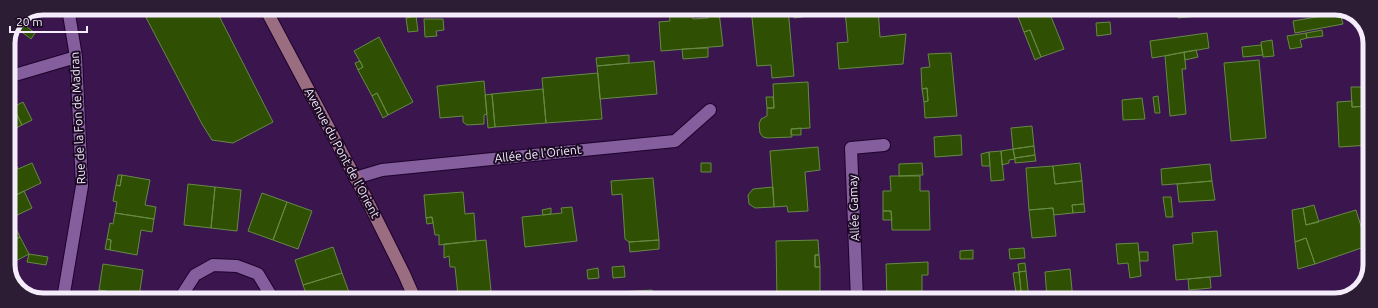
<svg xmlns="http://www.w3.org/2000/svg" width="1378" height="308" font-family="Ubuntu,sans-serif">
	<style>
		.building { fill: #2f4f03; stroke: #668a45 }
		.lines { fill: none; stroke-linecap: round; stroke-linejoin: round }
		.street-casing { stroke: #1e032c; stroke-width: 14 }
		.secondary-casing { stroke: #1e032c; stroke-width: 14 }
		.street { stroke: #845e9d; stroke-width: 12 }
		.secondary { stroke: #9a6d80; stroke-width: 12 }
		.labels { text-anchor: middle; stroke-width: 4; stroke-linejoin: round; paint-order: stroke }
		.street-label { font-size: 12px; fill: #f5edfb; stroke: #1a0a23 }
		.rim { fill: none; stroke: #f5edfb; stroke-width: 5 }
	</style>
	<rect width="100%" height="100%" fill="#3a154e"/>
	<path class="building" d="M141,8H215L273,122L233,143L212,140L202,124Z
		M691,8L693,19L708,18L709,12H719L723,46L661,51L659,22L670,21L669,10Z
		M751,8H788L794,76L772,78L771,65L757,66Z
		M792,8H822L823,14L794,18Z
		M878,8L880,37L906,34L903,64L839,69L837,43L848,42L845,11Z
		M1015,9H1048L1064,49L1041,57L1030,30L1024,32Z
		M1101,9H1144L1116,11V9L1101,10Z
		M1177,9H1207L1208,15L1178,18Z
		M1294,9H1322L1295,13Z
		M1340,13L1343,24L1295,33L1293,21Z
		M416,16L418,31L408,32L406,18Z
		M424,19H443L444,30L436,31L437,36L425,37Z
		M1110,22L1111,34L1097,36L1096,23Z
		M23,24L35,33L31,39L19,30Z
		M1030,30L1041,57L1035,60L1024,32Z
		M1322,30L1323,36L1307,38L1306,33Z
		M1207,33L1209,48L1152,58L1150,41Z
		M1306,33L1307,38L1300,40L1302,47L1290,49L1287,36Z
		M379,37L413,102L388,115L377,93L372,96L358,70L363,67L354,51Z
		M1272,40L1274,56L1263,57L1261,42Z
		M1261,45L1263,55L1243,57L1242,47Z
		M708,48V57L683,59L682,49Z
		M1196,50L1198,57L1185,60L1184,52Z
		M1184,52L1186,69H1182L1186,114L1170,116L1165,56Z
		M951,53L957,116L925,118L924,102L928,101L927,88L922,89L921,68L930,67L928,54Z
		M629,55V63L597,66L596,58Z
		M1259,60L1266,138L1231,141L1224,63Z
		M360,61L363,67L358,70L355,63Z
		M654,61L657,94L600,99L597,66Z
		M598,73L602,119L546,123L542,78Z
		M484,81L487,114L484,115V124L467,125L463,122V116L440,118L437,86Z
		M808,82L810,128L791,129L792,137L767,138L763,137L760,133L759,124L761,119L767,116V108H774L773,84Z
		M1351,87H1368L1369,106L1352,107Z
		M927,88L928,101L924,102L922,89Z
		M543,89L546,123L495,127L492,94Z
		M377,93L388,115L383,118L372,96Z
		M492,94L495,127L488,128L485,95Z
		M1158,96L1160,113H1155L1153,97Z
		M766,97H773L774,108H767Z
		M1142,98L1145,119L1123,120L1122,100Z
		M1352,101V107L1369,106L1370,145L1339,147L1337,102Z
		M23,102L32,120L22,125L13,107Z
		M13,107L22,125L10,131L8,126V110Z
		M1032,126L1034,146L1013,149L1011,128Z
		M801,128V135H791V129Z
		M961,135L962,155L935,157L934,137Z
		M1034,146L1035,155L1015,158L1013,149Z
		M818,147L820,170L805,172L808,211L788,212L787,206L774,207L770,151Z
		M8,148L18,169L32,163L41,183L12,197L8,190Z
		M1013,149L1015,159L1009,160V163L1002,165L1001,151Z
		M1001,151L1004,180L991,181L989,152Z
		M989,152L990,166H982L981,154Z
		M1035,155L1036,161L1015,163V158Z
		M701,163H711V172H701Z
		M922,163L923,175L899,176V164Z
		M1080,163L1082,181L1055,184L1053,166Z
		M1210,164L1212,181L1162,185L1161,169Z
		M1053,166L1055,184L1082,181L1084,204L1072,205L1073,213L1054,215L1053,208L1029,210L1026,168Z
		M118,175H122L120,186L116,185Z
		M122,175L150,180L145,205L156,207L154,219L115,213L117,202L113,201L116,185L120,186Z
		M890,176H920V191H929L930,230H892L891,211H883V191H891Z
		M653,178L659,240L629,242L625,239L622,194L612,195L611,181Z
		M1212,181L1215,200L1179,202L1177,184Z
		M188,184L215,187L211,228L184,225Z
		M215,187L241,190L237,231L211,228Z
		M773,187L774,207L755,208L749,204L748,195L753,189Z
		M24,191L32,208L11,218L20,237L8,243V199Z
		M463,192L465,214L474,213L476,241L439,245V235H435L432,217L426,218L424,195Z
		M262,193L287,202L273,240L248,231Z
		M1163,197H1171L1173,217H1166Z
		M287,202L312,211L298,249L273,240Z
		M1084,204L1085,212L1073,213L1072,205Z
		M1314,205L1319,222L1306,225L1303,208Z
		M572,207L577,241L525,247L522,217L562,213L561,208Z
		M551,208V214L543,215L542,210Z
		M1053,208L1056,236L1032,238L1029,210Z
		M1303,208L1306,225L1356,210L1367,246L1315,264L1306,238L1295,242L1292,210Z
		M883,211H891L892,220H883Z
		M115,213L154,219L152,232L141,230L137,255L110,250L111,240L107,239L110,223L113,224Z
		M432,217L433,223L427,224L426,218Z
		M1217,231L1221,276L1176,280L1173,245L1193,243L1192,233Z
		M20,237L29,254L8,265V243Z
		M1306,238L1315,264L1298,269L1295,242Z
		M107,239L111,240L110,250L105,249Z
		M486,240L491,291L458,295L455,267H450L449,256L444,258V244Z
		M659,240V249L630,252L629,242Z
		M818,240L819,255H815V267H820V295H811V300H777L776,241Z
		M1138,243L1141,276L1130,278L1128,263L1118,264L1116,244Z
		M333,247L342,273L303,285L295,260Z
		M1024,248L1025,258L1010,259L1009,249Z
		M973,250V259H960V251Z
		M1139,252H1148V261H1140Z
		M29,254L48,257L46,265L27,262Z
		M815,255H819L820,267H815Z
		M928,262V275H922V300H887L886,264Z
		M1025,263L1026,271L1019,272L1018,264Z
		M103,264L143,270L139,297L99,290Z
		M624,266L625,277L613,278L612,267Z
		M598,268L599,278L588,279L587,270Z
		M1070,269L1073,300H1052V297L1047,298L1045,272Z
		M1026,271L1029,300H1022L1019,272Z
		M1019,272L1022,300H1017L1013,273Z
		M342,273L351,298L346,299H308L303,285Z
		M1210,277L1211,288L1189,290L1188,279Z
		M99,290L139,297L138,299H97Z
		M652,290L653,300H620V292Z
		M811,295H820V300H811Z"/>
	<g class="lines">
		<g class="street-casing">
			<path id="street" d="M8,77L76,57
				M355,178L382,170L675,141L710,110
				M63,299L82,186L76,57L68,8
				M181,299L182,295L195,275L213,265L237,266L258,274L273,299
				M857,300L851,148L884,145"/>
		</g>
		<g class="secondary-casing">
			<path id="secondary" d="M265,8L364,194L404,274L415,299"/>
		</g>
		<use href="#street" class="street"/>
		<use href="#secondary" class="secondary"/>
	</g>
	<g class="labels">
		<g class="street-label">
			<text transform="translate(78 118) rotate(-93)" y="4">Rue de la Fon de Madran</text>
			<text transform="translate(342 153) rotate(62)" y="4">Avenue du Pont de l'Orient</text>
			<text transform="translate(538 154) rotate(-6)" y="4">Allée de l'Orient</text>
			<text transform="translate(854 208) rotate(-92)" y="4">Allée Gamay</text>
		</g>
	</g>
	<path d="M0 0H1378V308H0ZM43 15H1335A28 28 0 0 1 1363 43V265A28 28 0 0 1 1335 293H43A28 28 0 0 1 15 265V43A28 28 0 0 1 43 15Z" fill="#2c1c34" fill-rule="evenodd"/>
	<path class="rim" d="M43 15H1335A28 28 0 0 1 1363 43V265A28 28 0 0 1 1335 293H43A28 28 0 0 1 15 265V43A28 28 0 0 1 43 15Z"/>
	<path d="M10 26v6h77v-6" fill="none" stroke="#f5edfb" stroke-width="2"/>
	<text x="16" y="26" font-size="12" fill="#f5edfb" stroke="#1a0a23" stroke-width="3" paint-order="stroke">20 m</text>
</svg>
